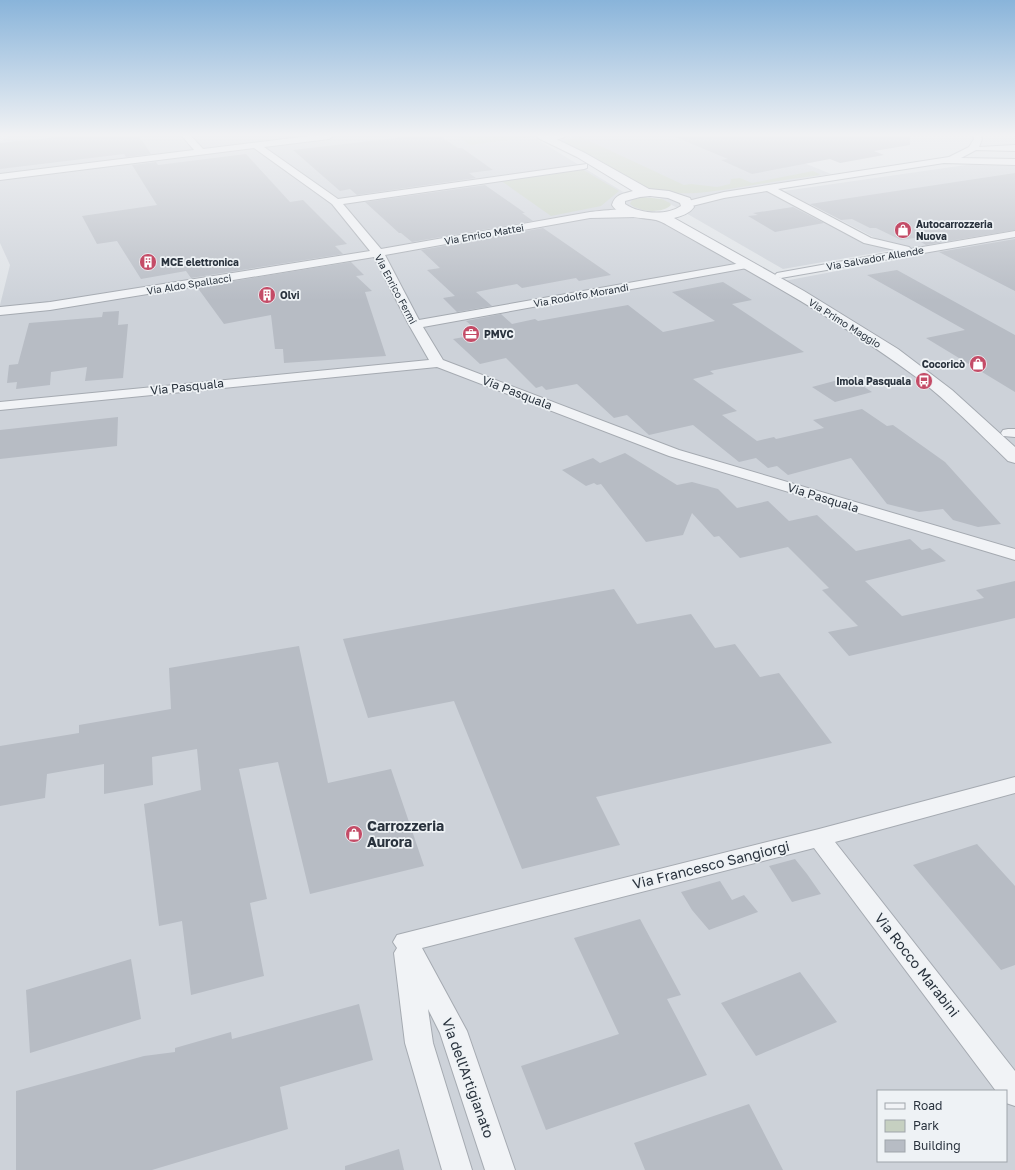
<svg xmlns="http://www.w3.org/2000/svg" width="1015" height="1170" font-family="'Golos Text',sans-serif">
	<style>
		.built { fill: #cdd2d9; fill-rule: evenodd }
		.green { fill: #c6d0c1 }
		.building { fill: #b7bcc4 }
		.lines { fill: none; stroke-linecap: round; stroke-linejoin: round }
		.minor-casing { stroke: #a5aab1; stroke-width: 2 }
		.tertiary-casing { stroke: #a5aab1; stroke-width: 2 }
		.minor { fill: #f1f3f6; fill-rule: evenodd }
		.tertiary { fill: #f1f3f6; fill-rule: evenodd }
		.labels { text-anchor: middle; stroke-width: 3.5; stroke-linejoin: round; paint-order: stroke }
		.far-poi-label { font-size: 10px; font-weight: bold; fill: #29323d; stroke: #eef2f5; text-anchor: start }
		.far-street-label { font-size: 10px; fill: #29323d; stroke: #eef2f5 }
		.street-label { font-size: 12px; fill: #29323d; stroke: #eef2f5 }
		.near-poi-label { font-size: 14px; font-weight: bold; fill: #29323d; stroke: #eef2f5; text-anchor: start }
		.near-street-label { font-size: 14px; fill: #29323d; stroke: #eef2f5 }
	</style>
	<rect width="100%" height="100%" fill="#dfe3e7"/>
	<path class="built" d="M6,136H540L533,137L773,283L912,257L784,191L1015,158V1170H0V305L10,265L0,243V142L7,137ZM878,1091H1006V1161H878Z
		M578,136H737L831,174L766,185L892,250L783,269L561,141L565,137Z"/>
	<path class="green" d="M457,136H527L530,137L470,145Z
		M581,137L684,185L691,184L717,187L730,184L731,179L740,178L752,183L813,171L821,175C797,178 772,182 748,186C709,192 681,198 641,188L562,142L569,139Z
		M580,168L619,191L601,206L551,216L500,180Z
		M642,197L662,199L670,203L671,205C662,214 639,212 630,204L632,200Z"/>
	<path class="building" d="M67,136H139L151,154L126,157L124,154L0,169V143Z
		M413,136H440L458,148H462L493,170L469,173L476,178L357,195L350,189L340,191L293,150Z
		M673,136H910V145L874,151L884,155L840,163L830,159L752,174L721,160L728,159Z
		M246,154L290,202L303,200L347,244L335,246L343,254L191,278L186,271L141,279L117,241L97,244L82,216L157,205L132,165L156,162L158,165Z
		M1015,173V230L926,245L914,238L901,240L876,228H870L852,219L841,220L810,204Z
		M485,185L525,213H522L533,221L412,242L401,233H399L365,202Z
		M793,207L824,223L775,232L748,216L758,215L753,213Z
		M543,228L611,275L579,281L576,278L522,288L517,284L476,292L492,306L457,312L443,298L455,296L427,270L440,268L421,250Z
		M1015,239V291L939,252Z
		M351,262L364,275L356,276L372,291L365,292L386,356L284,363L283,349H275L271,315L224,324L197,287Z
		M897,270L1015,335V392L926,338L965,330L867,275Z
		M723,282L752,300L732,304L804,352L710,371L714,374L693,379L737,411L722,415L757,441L774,437L776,439L824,428L813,420L862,409L887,426L893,425L945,462L1001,524L978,527L953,520L943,509L919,512L887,504L851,458L788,475L777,466L768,468L756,458L739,462L693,425L649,435L627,415L614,418L577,384L546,390L542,386L536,388L506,358L480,364L453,339L464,337L461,334L477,330L466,321L501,314L512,324L535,319L538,321L628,305L663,332L715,321L672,292Z
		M119,311L118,325L128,324L123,378L85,381L87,367L51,372L50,385L16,389L17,382L7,383L9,365L18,364L29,323L102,317L103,312Z
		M849,377L872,392L835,402L812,387Z
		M118,417L117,446L0,459V430Z
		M625,453L677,485L692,482L718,489L737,508L768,501L789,521L817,515L856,551L910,539L922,550L930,548L946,561L865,581L902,616L984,598L976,590L1015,581V618L849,656L828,632L858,626L822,590L829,588L788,547L740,558L719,536L714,537L692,513L683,535L646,542L601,484L597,485L594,483L586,486L562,470L593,458L600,463Z
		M614,589L637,624L691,614L715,648L735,644L760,677L779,673L832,743L596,797L620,845L522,869L454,701L368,718L343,639Z
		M299,646L328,783L391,769L424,866L310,894L278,762L239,769L267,899L250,903L264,976L191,995L182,921L159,926L144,804L201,790L197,749L152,757L153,785L104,794V764L47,774L45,798L0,806V746L79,733V725L171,709L169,668Z
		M977,844L1015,886V965L1001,970L913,865Z
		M795,859L807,874L821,894L792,902L769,866Z
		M720,881L732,900L744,895L758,912L709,930L692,910L681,892Z
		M640,919L681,995L667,999L707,1075L546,1130L521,1066L619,1034L574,938Z
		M131,959L141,1019L30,1053L26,990Z
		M800,972L837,1022L756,1056L721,1003Z
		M359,1004L373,1060L280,1087L288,1129L152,1170H16V1091L144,1056L175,1052V1048L231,1032L232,1039Z
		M749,1104L783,1170H645L634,1143Z
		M399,1149L404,1170H345V1166Z"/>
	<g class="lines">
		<g class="minor-casing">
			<path id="minor" d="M182,136H191L203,149L310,136H333L329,139L264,147L338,199L587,164V168L584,169L343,204L381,249L590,212C601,211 635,206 642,214L637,217L590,218L385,255L419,320L747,262L751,263L753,265L747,268L423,327L443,360L679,450L1015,549V560L669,456L437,367L0,410V402L429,360L409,325L374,257L50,310L0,315V307L50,302L370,251L332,204L254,148L0,180V174L194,150Z
				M543,136H566C561,140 549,141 543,140Z
				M973,136H981L982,139L979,147L1015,145V151L976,150L961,158L1015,159V165L944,163L778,189L871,238L909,247L911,249L1015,231V237L781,278L777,277L775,275L777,273L899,251L864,243L767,191L724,198L688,207L683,204L684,202L724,192L949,157L969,147L974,139Z
				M1008,429H1015V437L1003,436L1001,433L1003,430Z
				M1015,777V793L835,842L1015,1071V1106L1006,1103V1091H996L814,848L422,948L467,1031L515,1170H485L440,1033L428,1009L433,1043L472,1170H442L405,1043L394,953L397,948L393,942L397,935L819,829Z"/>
		</g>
		<g class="tertiary-casing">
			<path id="tertiary" d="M537,136H550L585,153L649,189L669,191L690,198L694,207C689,214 681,216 674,218L804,291L898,349L952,390L1015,447V463L1008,461C978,432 949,402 916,377C838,319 752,273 667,225C664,223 660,221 656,220C641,217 621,219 612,205C615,194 623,194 633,191L577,157L538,138ZM650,196L668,198L680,203L681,206C666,216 640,214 625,204V201L640,197Z"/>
		</g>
		<use href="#minor" class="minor"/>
		<use href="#tertiary" class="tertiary"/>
	</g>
	<linearGradient id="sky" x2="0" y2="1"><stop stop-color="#89b4da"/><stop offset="0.45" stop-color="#f1f2f4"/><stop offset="1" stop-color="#f1f2f4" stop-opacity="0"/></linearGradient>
	<rect width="1015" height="300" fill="url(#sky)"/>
	<defs>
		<g id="shop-disc" transform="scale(0.9)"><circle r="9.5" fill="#c44c67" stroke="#eef2f5"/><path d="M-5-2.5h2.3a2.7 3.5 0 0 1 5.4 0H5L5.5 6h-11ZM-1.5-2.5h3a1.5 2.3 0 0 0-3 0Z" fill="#fff"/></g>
		<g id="building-disc" transform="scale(0.9)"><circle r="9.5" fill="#c44c67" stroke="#eef2f5"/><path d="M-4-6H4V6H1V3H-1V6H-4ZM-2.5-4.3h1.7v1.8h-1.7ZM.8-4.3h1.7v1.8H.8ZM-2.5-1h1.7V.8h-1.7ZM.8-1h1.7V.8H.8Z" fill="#fff"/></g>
		<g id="office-disc" transform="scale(0.9)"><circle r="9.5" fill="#c44c67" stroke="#eef2f5"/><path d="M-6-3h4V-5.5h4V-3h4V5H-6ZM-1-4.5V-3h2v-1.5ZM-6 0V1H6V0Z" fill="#fff"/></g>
		<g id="bus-disc" transform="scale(0.9)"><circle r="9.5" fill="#c44c67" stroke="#eef2f5"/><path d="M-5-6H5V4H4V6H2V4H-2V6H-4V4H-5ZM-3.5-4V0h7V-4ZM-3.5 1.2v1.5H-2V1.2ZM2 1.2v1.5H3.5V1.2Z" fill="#fff"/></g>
	</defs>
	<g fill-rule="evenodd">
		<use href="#shop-disc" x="903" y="230"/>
		<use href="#building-disc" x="148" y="262"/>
		<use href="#building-disc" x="267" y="295"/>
		<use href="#office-disc" x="471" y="334"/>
		<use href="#shop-disc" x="978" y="364"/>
		<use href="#bus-disc" x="924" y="381"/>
		<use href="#shop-disc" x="354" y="834"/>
	</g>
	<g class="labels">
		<g class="far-poi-label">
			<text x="916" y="228">Autocarrozzeria<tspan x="916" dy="12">Nuova</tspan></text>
			<text x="161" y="266">MCE elettronica</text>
			<text x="280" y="299">Olvi</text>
			<text x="484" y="338">PMVC</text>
			<text x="965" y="368" text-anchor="end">Cocoricò</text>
			<text x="911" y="385" text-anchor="end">Imola Pasquala</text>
		</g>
		<g class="far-street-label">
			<text transform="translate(484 234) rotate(-10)" y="4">Via Enrico Mattei</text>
			<text transform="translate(875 258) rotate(-10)" y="4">Via Salvador Allende</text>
			<text transform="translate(189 284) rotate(-9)" y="4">Via Aldo Spallacci</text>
			<text transform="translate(396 289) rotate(62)" y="4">Via Enrico Fermi</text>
			<text transform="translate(581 295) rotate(-10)" y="4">Via Rodolfo Morandi</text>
			<text transform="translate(845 323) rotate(32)" y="4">Via Primo Maggio</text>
		</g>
		<g class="street-label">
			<text transform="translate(187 387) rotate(-6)" y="4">Via Pasquala</text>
			<text transform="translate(517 393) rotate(21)" y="4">Via Pasquala</text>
			<text transform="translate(823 498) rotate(17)" y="4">Via Pasquala</text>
		</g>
		<g class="near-poi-label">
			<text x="367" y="831">Carrozzeria<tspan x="367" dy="16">Aurora</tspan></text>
		</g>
		<g class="near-street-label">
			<text transform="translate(711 865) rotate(-14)" y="5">Via Francesco Sangiorgi</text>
			<text transform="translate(917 965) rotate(52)" y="5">Via Rocco Marabini</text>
			<text transform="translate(468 1078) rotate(70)" y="5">Via dell'Artigianato</text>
		</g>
	</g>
	<rect x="877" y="1090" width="130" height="72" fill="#eef2f5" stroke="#9fa5ab"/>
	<rect x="885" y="1103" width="20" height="6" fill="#f1f3f6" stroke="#9fa5ab"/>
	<text x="913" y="1110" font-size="12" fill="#29323d">Road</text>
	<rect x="885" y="1120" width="20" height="12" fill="#c6d0c1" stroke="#9fa5ab"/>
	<text x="913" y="1130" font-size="12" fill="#29323d">Park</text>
	<rect x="885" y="1140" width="20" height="12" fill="#b7bcc4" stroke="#9fa5ab"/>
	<text x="913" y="1150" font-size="12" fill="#29323d">Building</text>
</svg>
